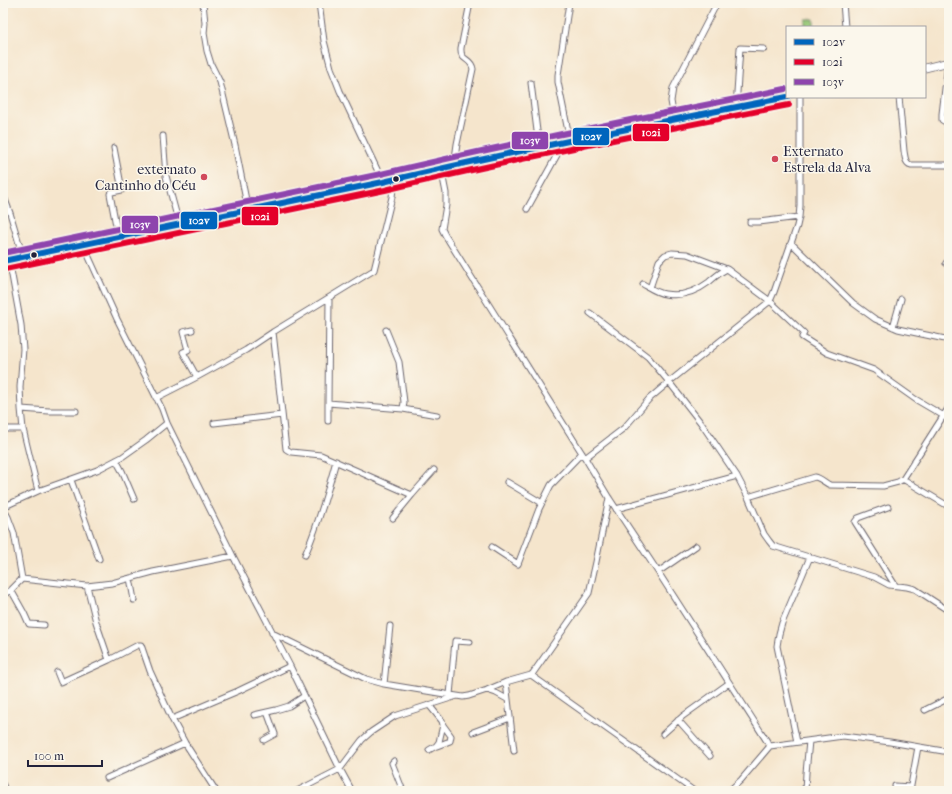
<svg xmlns="http://www.w3.org/2000/svg" width="952" height="794" font-family="'IM FELL French Canon',serif">
	<style>
		.green { fill: #96c776; stroke: #5c7458 }
		.lines { fill: none; stroke-linecap: round; stroke-linejoin: round }
		.minor-casing { stroke: #6c666e; stroke-width: 7 }
		.major-casing { stroke: #6c666e; stroke-width: 9 }
		.minor { stroke: #fff; stroke-width: 5 }
		.major { stroke: #fff; stroke-width: 7 }
		.bus-1-casing { stroke: #fbf7ec; stroke-width: 9 }
		.bus-2-casing { stroke: #fbf7ec; stroke-width: 9 }
		.bus-3-casing { stroke: #fbf7ec; stroke-width: 9 }
		.bus-1 { stroke: #0065bd; stroke-width: 6 }
		.bus-2 { stroke: #e4002b; stroke-width: 6 }
		.bus-3 { stroke: #8e44ad; stroke-width: 6 }
		.poi-dot { fill: #d1495b; stroke: #fbf7ec; stroke-width: 1.5 }
		.bus-dot { fill: #22223b; stroke: #fbf7ec; stroke-width: 1.5 }
		.labels { text-anchor: middle; stroke-width: 3; stroke-linejoin: round; paint-order: stroke }
		.poi-label { font-size: 14px; fill: #22223b; stroke: #fbf7ec; text-anchor: start }
		.line-badge { stroke: #fbf7ec; stroke-width: 1.5 }
		.badge-label { font-size: 11px; text-anchor: middle; font-weight: bold; fill: #fff }
	</style>
	<rect width="100%" height="100%" fill="#fbf7ec"/>
	<filter id="ink" filterUnits="userSpaceOnUse"><feTurbulence type="fractalNoise" baseFrequency=".025" numOctaves="2"/><feDisplacementMap in="SourceGraphic" scale="8" xChannelSelector="R" yChannelSelector="G"/><feConvolveMatrix kernelMatrix="1 2 1 2 8 2 1 2 1" color-interpolation-filters="sRGB"/></filter>
	<filter id="wash" filterUnits="userSpaceOnUse"><feTurbulence type="fractalNoise" baseFrequency=".012" numOctaves="4" result="noise"/><feDisplacementMap in="SourceGraphic" scale="16" xChannelSelector="R" yChannelSelector="G"/><feGaussianBlur stdDeviation="0.9" result="paint"/><feColorMatrix in="noise" values="0 0 0 0 0 0 0 0 0 0 0 0 0 0 0 0 0 1.4 0 .05"/><feComposite in="paint" operator="in"/></filter>
	<g filter="url(#wash)">
		<rect width="100%" height="100%" fill="#f5e5cc"/>
		<path class="green" d="M805,19H814V27H805Z"/>
	</g>
	<g filter="url(#ink)">
		<g class="lines">
			<g class="minor-casing">
				<path id="minor" d="M203,3L205,23L204,33L207,51L211,64L220,82L235,145L248,210
					M319,3L324,41L331,68L340,91L383,182
					M569,3L558,75V82L570,141
					M843,3L845,27
					M948,63L942,114V120L949,124
					M531,83L539,147
					M899,97L904,151C905,157 905,163 911,165H949
					M736,107L740,48L764,49
					M674,119L671,101L673,88L717,3
					M163,136L166,176L179,224
					M114,148L122,190L112,192L110,194L118,236
					M454,165L457,144L473,69C471,57 460,62 461,48L470,3
					M441,168L446,193V205L442,229L445,235L585,458L609,498L658,572L770,746
					M3,194L10,213L23,257
					M527,209L557,155L555,144
					M750,222H759L799,217
					M791,243L853,303L875,319L898,329L945,339L949,341
					M83,244L117,319L162,409L167,423L233,556L290,666L340,769L352,791
					M9,259L21,325L22,338L23,349L20,387L21,409L23,429L38,491
					M946,263L949,265
					M643,284C650,288 657,293 665,294C681,297 697,291 709,282C715,277 720,272 727,269L770,301L804,333L802,337L827,353L874,370L915,399L949,419
					M650,288L659,261L665,255L672,253L687,254L727,269
					M329,298L328,403L403,409L437,415
					M590,313L648,357L669,382L701,423L737,476L748,497L764,534L769,541L773,546L874,577L889,585L907,587L915,589L949,611
					M893,327L901,299
					M192,330L183,332L188,350L183,352L197,377
					M386,330L399,362L404,402L403,409
					M273,332L286,449L291,452L321,455L412,495L393,518
					M156,398L197,377L246,350L273,332L374,270L392,197L393,189L391,179
					M21,409L49,411H76
					M328,421V403
					M214,423L282,415
					M3,429H23
					M585,458L624,428L649,399L669,382L765,305L770,301L774,292L797,226L799,217L800,206V97
					M116,460L122,471L134,499
					M903,479L948,506
					M71,480L99,559
					M507,482L542,503
					M412,495L434,470
					M748,497L815,477C821,478 825,483 830,485L883,486L898,482L903,479L949,407
					M3,507L38,491L97,470L122,457L146,440L167,423
					M888,507L858,518L855,522L895,585
					M3,508L8,517L14,533L22,579L11,590L3,595
					M616,509L737,476
					M492,547L518,564L539,509L551,485L582,453
					M305,555C318,525 327,494 336,461
					M658,572L696,546
					M130,578L134,600
					M22,579L87,586L112,583L153,572L233,556
					M87,586L96,622L109,660
					M11,590L24,613L29,624L44,625
					M272,633L366,679L384,684L463,697L469,696L487,690L506,682L531,675L533,673L589,593L596,562L609,498
					M57,672L61,682L109,660L138,645H141L150,671L172,719L185,743L216,791
					M531,675L694,791
					M506,682L514,751
					M384,684L390,626
					M487,690L496,693L507,699
					M450,695L455,641L470,642
					M429,705L442,721L443,725L439,742L436,746L429,750
					M925,710L949,698
					M254,715L276,710L289,706L304,696
					M172,719L238,691L290,666
					M678,720L710,756
					M473,732L510,718
					M663,734L683,716L729,683
					M264,740L275,734L267,712
					M797,742L777,646L779,634L782,623L810,557
					M437,746L450,741L451,736L443,725
					M394,761L392,763L403,791
					M107,778L185,743
					M3,785L5,791
					M895,786L910,787
					M297,791L340,769L362,740L371,732L395,716L457,696
					M729,791L741,780L770,746L843,736L890,742L949,752
					M805,791L806,773L809,741
					M910,791L918,747"/>
			</g>
			<g class="major-casing">
				<path id="major" d="M925,68L949,62
					M3,261L383,182L441,168L555,144L787,97"/>
			</g>
			<use href="#minor" class="minor"/>
			<use href="#major" class="major"/>
			<g class="bus-1-casing">
				<path id="bus-1" d="M3,261L383,182C517,150 652,124 787,97"/>
			</g>
			<g class="bus-2-casing">
				<path id="bus-2" d="M5,269L385,190C518,158 654,132 789,105"/>
			</g>
			<g class="bus-3-casing">
				<path id="bus-3" d="M3,253L381,174C515,142 651,116 785,89"/>
			</g>
			<use href="#bus-1" class="bus-1"/>
			<use href="#bus-2" class="bus-2"/>
			<use href="#bus-3" class="bus-3"/>
		</g>
	</g>
	<g class="poi-dot">
		<circle cx="775" cy="159" r="4"/>
		<circle cx="204" cy="177" r="4"/>
	</g>
	<g class="bus-dot">
		<circle cx="396" cy="179" r="3.5"/>
		<circle cx="34" cy="255" r="3.5"/>
	</g>
	<g class="labels">
		<g class="poi-label">
			<text x="783" y="156">Externato<tspan x="783" dy="16">Estrela da Alva</tspan></text>
			<text x="196" y="174" text-anchor="end">externato<tspan x="196" dy="16">Cantinho do Céu</tspan></text>
		</g>
	</g>
	<g class="line-badge">
		<rect x="632" y="123" width="38" height="19" rx="4" fill="#e4002b"/>
		<rect x="572" y="127" width="38" height="19" rx="4" fill="#0065bd"/>
		<rect x="511" y="131" width="38" height="19" rx="4" fill="#8e44ad"/>
		<rect x="241" y="206" width="38" height="20" rx="4" fill="#e4002b"/>
		<rect x="180" y="211" width="38" height="19" rx="4" fill="#0065bd"/>
		<rect x="121" y="215" width="38" height="19" rx="4" fill="#8e44ad"/>
	</g>
	<g class="badge-label">
		<text x="651" y="136">102i</text>
		<text x="591" y="140">102v</text>
		<text x="530" y="144">103v</text>
		<text x="260" y="220">102i</text>
		<text x="199" y="224">102v</text>
		<text x="140" y="228">103v</text>
	</g>
	<rect width="952" height="794" fill="none" stroke="#fbf7ec" stroke-width="16"/>
	<rect x="786" y="26" width="140" height="72" fill="#fbf7ec" stroke="#a4a2a5"/>
	<rect x="794" y="39" width="20" height="6" fill="#0065bd" stroke="#a4a2a5"/>
	<text x="822" y="46" font-size="12" fill="#22223b">102v</text>
	<rect x="794" y="59" width="20" height="6" fill="#e4002b" stroke="#a4a2a5"/>
	<text x="822" y="66" font-size="12" fill="#22223b">102i</text>
	<rect x="794" y="79" width="20" height="6" fill="#8e44ad" stroke="#a4a2a5"/>
	<text x="822" y="86" font-size="12" fill="#22223b">103v</text>
	<path d="M28 760v6h74v-6" fill="none" stroke="#22223b" stroke-width="2"/>
	<text x="34" y="760" font-size="12" fill="#22223b" stroke="#fbf7ec" stroke-width="3" paint-order="stroke">100 m</text>
</svg>
